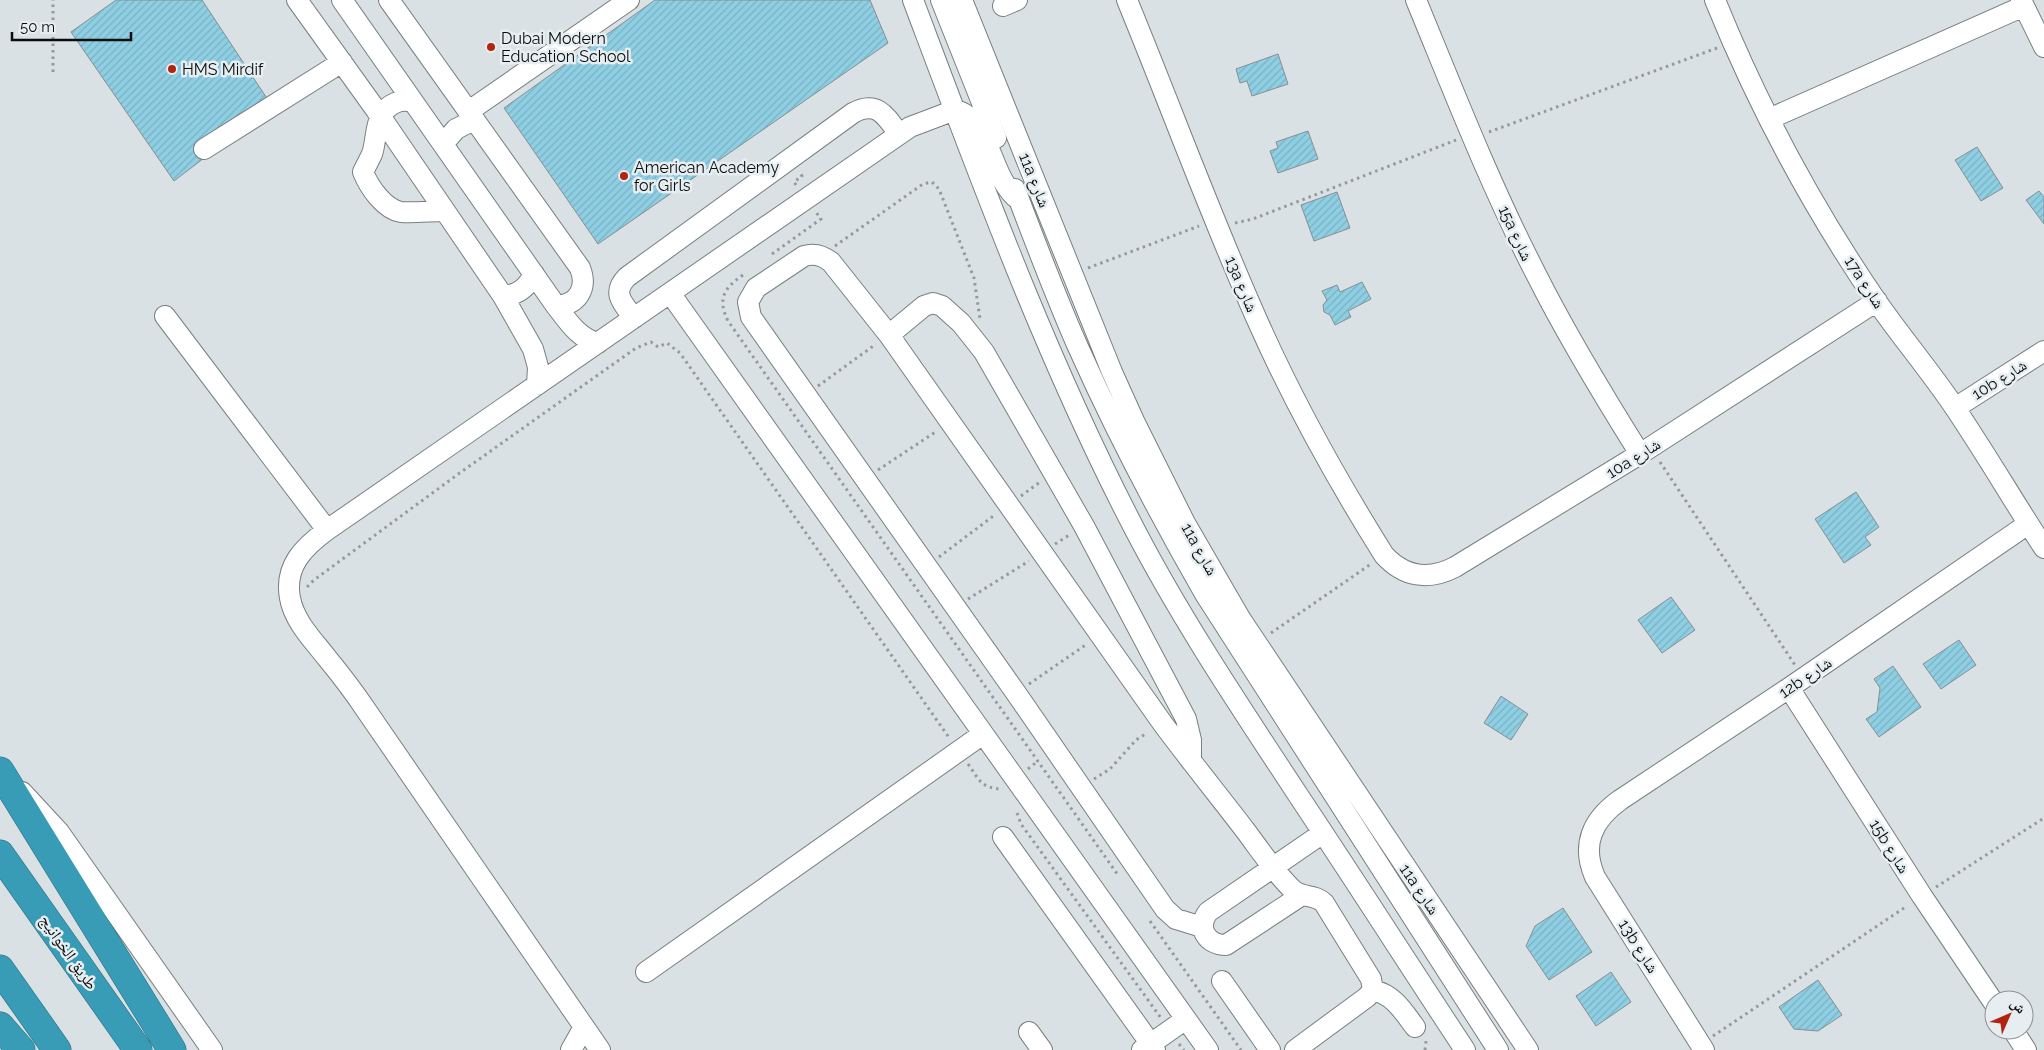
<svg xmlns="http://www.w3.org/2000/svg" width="2044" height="1050" font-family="Raleway,'Noto Naskh Arabic',sans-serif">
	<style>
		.building { fill: url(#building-hatch); stroke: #878e90 }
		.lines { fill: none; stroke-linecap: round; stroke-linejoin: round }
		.minor-casing { stroke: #787f81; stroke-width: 22 }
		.highway-casing { stroke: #286a7b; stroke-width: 29 }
		.path { stroke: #949a9c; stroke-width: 3; stroke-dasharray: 2.5 4; stroke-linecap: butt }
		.minor { stroke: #fff; stroke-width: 20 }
		.highway { stroke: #389cb6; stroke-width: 28 }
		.poi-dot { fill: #b2240f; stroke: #e7eef1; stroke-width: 2 }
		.labels { text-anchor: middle; stroke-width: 5; stroke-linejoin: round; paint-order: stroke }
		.poi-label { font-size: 16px; fill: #0a0d0d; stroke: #e7eef1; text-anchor: start }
		.street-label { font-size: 16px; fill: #0a0d0d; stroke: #e7eef1 }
	</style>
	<defs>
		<pattern id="building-hatch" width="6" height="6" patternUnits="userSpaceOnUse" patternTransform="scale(1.25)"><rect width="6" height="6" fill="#8fcfe3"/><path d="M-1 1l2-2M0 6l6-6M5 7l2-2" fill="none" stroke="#7ab1c2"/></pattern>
	</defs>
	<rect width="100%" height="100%" fill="#dae1e4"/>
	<path class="building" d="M116,0H202L272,106L174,181L71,32Z
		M655,0H870L888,43L598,244L504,108Z
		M1278,54L1288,84L1252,96L1247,81L1240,83L1236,69Z
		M1308,131L1318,159L1278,173L1270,151L1278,148L1276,142Z
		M1977,147L2003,188L1981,201L1955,160Z
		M2039,191L2044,197V224L2026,200Z
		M1337,192L1350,228L1314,241L1301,205Z
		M1362,282L1371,299L1348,311L1351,317L1335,325L1330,315L1324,312L1323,305L1327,300L1322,291L1337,285L1340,292Z
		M1856,492L1879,527L1865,537L1871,545L1844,563L1815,519Z
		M1671,597L1695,630L1662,653L1638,620Z
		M1959,640L1976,665L1941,689L1923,664Z
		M1893,666L1921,707L1879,737L1866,719L1877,712L1880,688L1874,679Z
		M1501,696L1528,714L1511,740L1484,723Z
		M1563,908L1592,952L1549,980L1526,946L1535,926Z
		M1611,972L1631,1002L1596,1026L1576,996Z
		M1818,980L1842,1015L1818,1031L1794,1029L1779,1007Z"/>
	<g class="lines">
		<g class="minor-casing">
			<path id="minor" d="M297,0L376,110L503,296L533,349L538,367L537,385
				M342,0L556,306C568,321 578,338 598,343
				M389,0L580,268C588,288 578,305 556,306
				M913,0C980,178 1047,361 1135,530C1183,622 1241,708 1298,795C1354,879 1409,965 1465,1050
				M941,0L996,138
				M962,0L1112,372L1135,423L1185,523L1240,618L1528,1050
				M1127,0C1171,107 1211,217 1258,322C1294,403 1337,480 1384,555C1404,577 1428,581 1455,567L1640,454L1877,301
				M1416,0C1454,92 1490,185 1536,274C1567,336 1603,395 1640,454
				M1715,0C1758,106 1812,207 1877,302C1902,338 1931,372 1955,408C1986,454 2014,502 2044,548
				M2021,0L2044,47
				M1003,6L1017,0
				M414,103C402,97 388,104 381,116C375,127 376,143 372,154C369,160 366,166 363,172C369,187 384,209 401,212C415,213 431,211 445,211
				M469,111L629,0
				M1769,119L2024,6
				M443,144L456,129L474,120
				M204,149L342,62
				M1015,189C1035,242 1055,295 1078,347C1116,432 1159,514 1205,594L1498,1050
				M670,293L1208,1050
				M503,296C518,295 527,288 534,274
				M165,316L327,530
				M634,318C623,304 611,293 627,277L853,113C877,100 886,116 898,133
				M889,335L924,306L933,303L942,306L961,323L984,352L1084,526L1186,719L1191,740V761
				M1955,408L2044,351
				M1789,688L1922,896L1994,1003
				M22,792L59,832L212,1050
				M1003,837L1155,1050
				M1302,895L1226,945C1207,945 1196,928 1208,912L1323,833
				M1202,927L1176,919L1165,909L1016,693L751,317L748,302L756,288L804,256C814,253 822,255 831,262L889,335L1163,724C1190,760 1218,795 1245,830C1260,850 1275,873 1293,890C1302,898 1315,894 1324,903L1371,979L1373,990L1367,997L1295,1050
				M646,972L983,734
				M1222,981L1270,1050
				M1373,990C1394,995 1403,1011 1415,1027
				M2013,1030L2026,1050
				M1029,1032L1042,1050
				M571,1050L584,1027
				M600,1050C522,937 444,823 366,710C354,692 341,675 327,658C313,640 294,621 290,598C284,566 304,547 327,530L910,127L955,110C992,119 989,178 1019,200
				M1142,1050L1186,1019
				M1704,1050L1595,877C1581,845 1592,820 1620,800L1789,688L2028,524"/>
		</g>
		<g class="highway-casing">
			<path id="highway" d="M0,771L172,1050
				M0,854L138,1050
				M0,969L57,1050
				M0,1026L21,1050"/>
		</g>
		<path class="path" d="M53,72V0
			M1489,132L1717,48
			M796,185L794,182L802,176L799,172
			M1235,223L1253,219L1456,140
			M835,246L923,184L932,182L939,189L974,278L980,319
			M772,254L821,219L816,212
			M1088,268L1199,226
			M743,275C724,288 717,299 728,321L1118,875
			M818,386L876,344
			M1660,462L1795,665
			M878,470L937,431
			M1021,496L1040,482
			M1055,544L1071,534
			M939,557L996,514
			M307,587L314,580L461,472L636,348L651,342L658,347L667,343L680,353L950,739
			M968,599L1029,561
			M1271,633L1371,564
			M1029,684L1087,644
			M968,764C980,781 981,788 1002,789
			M1028,769L1038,761
			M1094,779L1110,769L1136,740L1147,733
			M1017,813L1021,824L1161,1018
			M1936,887L2044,818
			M1150,921L1241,1050
			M1713,1036L1907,906
			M1179,1044L1184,1050
			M1425,1050L1426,1041"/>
		<use href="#minor" class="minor"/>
		<use href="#highway" class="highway"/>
	</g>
	<g class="poi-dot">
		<circle cx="491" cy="47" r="5"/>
		<circle cx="172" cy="69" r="5"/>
		<circle cx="624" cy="176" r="5"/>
	</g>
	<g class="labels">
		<g class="poi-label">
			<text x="501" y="44">Dubai Modern<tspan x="501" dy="18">Education School</tspan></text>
			<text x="182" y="75">HMS Mirdif</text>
			<text x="634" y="173">American Academy<tspan x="634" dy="18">for Girls</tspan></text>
		</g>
		<g class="street-label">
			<text transform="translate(1035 180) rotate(68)" y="6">11a شارع</text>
			<text transform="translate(1516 233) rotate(65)" y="6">15a شارع</text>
			<text transform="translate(1865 282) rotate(57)" y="6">17a شارع</text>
			<text transform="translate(1242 284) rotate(67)" y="6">13a شارع</text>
			<text transform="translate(1999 379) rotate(-32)" y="6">10b شارع</text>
			<text transform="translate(1633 458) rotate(-32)" y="6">10a شارع</text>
			<text transform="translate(1200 549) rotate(61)" y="6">11a شارع</text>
			<text transform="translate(1805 677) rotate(-34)" y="6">12b شارع</text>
			<text transform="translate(1890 846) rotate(58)" y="6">15b شارع</text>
			<text transform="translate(1420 889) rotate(56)" y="6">11a شارع</text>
			<text transform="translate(1639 946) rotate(58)" y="6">13b شارع</text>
			<text transform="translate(69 952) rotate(55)" y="6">طريق الخوانيج</text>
		</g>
	</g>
	<g transform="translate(2009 1015) rotate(45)"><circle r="24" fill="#e7eef1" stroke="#8f9496"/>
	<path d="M0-4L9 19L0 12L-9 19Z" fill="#b2240f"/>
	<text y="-8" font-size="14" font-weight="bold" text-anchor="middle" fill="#0a0d0d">ش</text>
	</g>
	<path d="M12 32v8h119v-8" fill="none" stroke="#0a0d0d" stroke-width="2.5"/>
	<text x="20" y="32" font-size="15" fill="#0a0d0d" stroke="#e7eef1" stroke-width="4" paint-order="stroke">50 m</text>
</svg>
